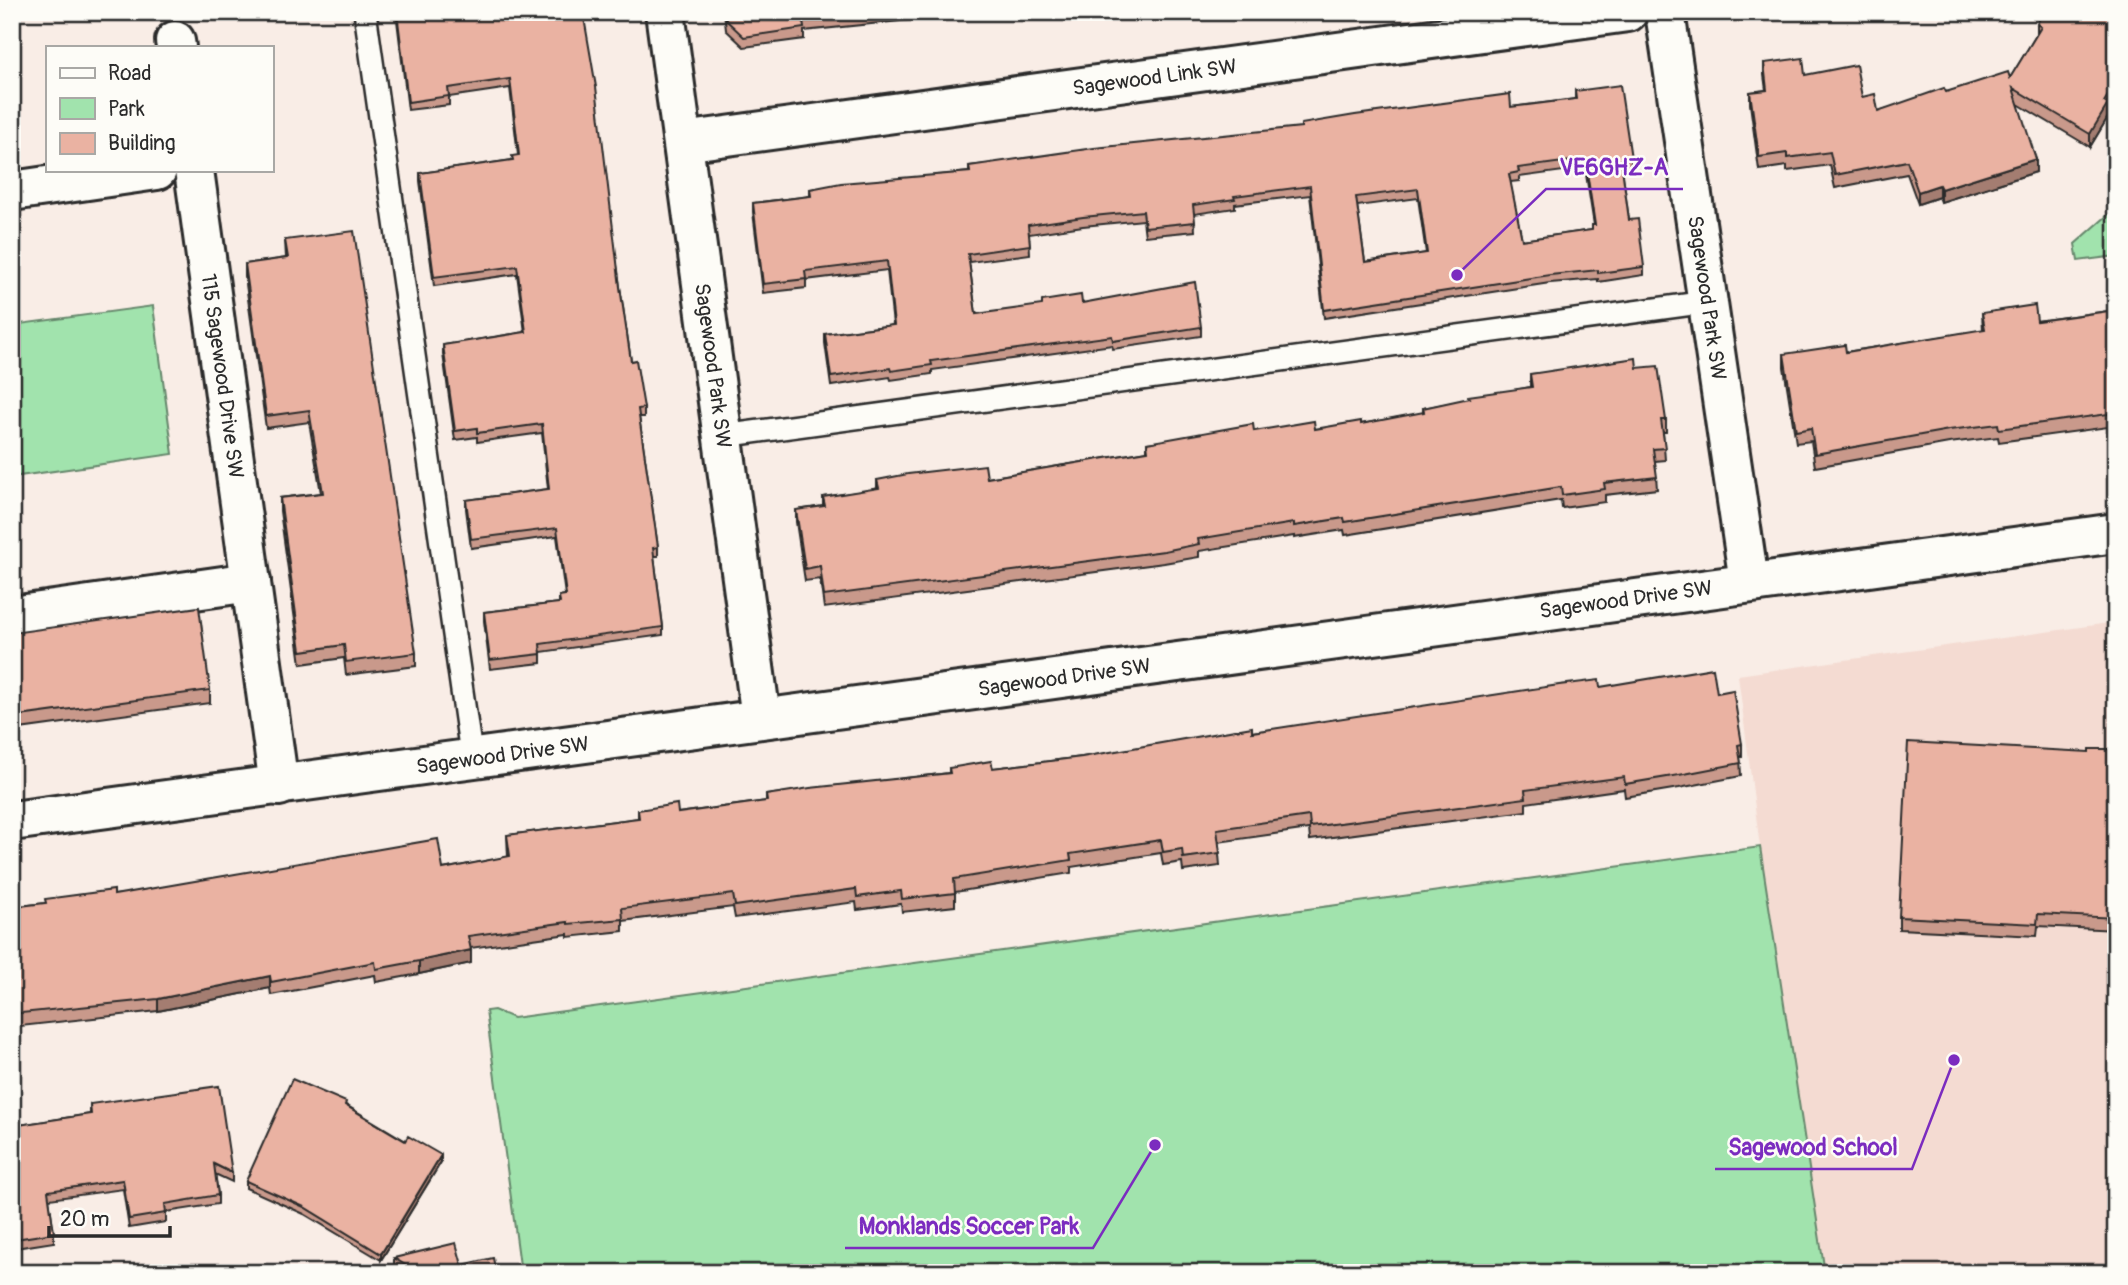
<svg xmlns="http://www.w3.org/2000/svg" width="2128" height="1285" font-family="Pangolin,sans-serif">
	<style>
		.built { fill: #f4dbd2 }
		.green { fill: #a1e3ad; stroke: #66876c; stroke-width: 2 }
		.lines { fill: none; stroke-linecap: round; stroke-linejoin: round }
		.service-casing { stroke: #2b2b2b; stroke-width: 26 }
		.minor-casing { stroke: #2b2b2b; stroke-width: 44 }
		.service { stroke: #fdfcf7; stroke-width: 21 }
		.minor { stroke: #fdfcf7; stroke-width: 38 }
		.wall { fill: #c9998b; stroke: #2b2b2b; stroke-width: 2; fill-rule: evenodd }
		.shaded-wall { fill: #a47d71; stroke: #2b2b2b; stroke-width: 2 }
		.building { fill: #eab2a2; stroke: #2b2b2b; stroke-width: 2; fill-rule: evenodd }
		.labels { text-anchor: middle; stroke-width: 5; stroke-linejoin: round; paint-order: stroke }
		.street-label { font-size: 21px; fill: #2b2b2b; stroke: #fdfcf7 }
		.leader { fill: none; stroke: #7b2cbf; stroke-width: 2.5 }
		.callout-dot { fill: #7b2cbf; stroke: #fdfcf7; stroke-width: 2.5 }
		.callout-label { font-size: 23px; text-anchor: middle; font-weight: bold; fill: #7b2cbf; stroke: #fdfcf7; stroke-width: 5; stroke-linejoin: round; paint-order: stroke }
	</style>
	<rect width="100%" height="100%" fill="#f9ede6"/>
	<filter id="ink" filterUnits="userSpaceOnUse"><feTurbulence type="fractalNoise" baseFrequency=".0143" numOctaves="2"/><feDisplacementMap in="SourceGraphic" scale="14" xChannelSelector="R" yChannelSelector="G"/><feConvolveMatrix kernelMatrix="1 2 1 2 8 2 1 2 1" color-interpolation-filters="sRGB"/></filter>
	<g filter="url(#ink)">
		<path class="built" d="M2116,622V1273H1825L1760,847L1738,675Z"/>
		<path class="green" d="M2116,208V256L2078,261L2075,244Z
			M153,306L173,454L12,477V325Z
			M1760,847L1825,1273H521L486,1011L494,1010L513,1018Z"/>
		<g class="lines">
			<g class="service-casing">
				<path id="service" d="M365,12L472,761
					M723,436L1707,302"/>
			</g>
			<g class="minor-casing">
				<g id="minor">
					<path id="s1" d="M665,12L761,718"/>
					<path id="s2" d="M1665,12L1749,582"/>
					<path d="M175,41L176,47"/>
					<path id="s3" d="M683,142L1628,12"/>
					<path id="s4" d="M194,170L279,786"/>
					<path d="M12,191L157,170"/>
					<path d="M12,616L251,582"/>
					<path id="s5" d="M12,821C714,729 1414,626 2116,533"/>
				</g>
			</g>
			<use href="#service" class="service"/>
			<use href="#minor" class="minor"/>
		</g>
		<path class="wall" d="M396,12H583L620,287L631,361L644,408V417H639L658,547V556H654L663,627V635L541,652V663L490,669L484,621V612L559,603V596L565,595L557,536L471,548L466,509V500L548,489L542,433L477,442V437L455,440L443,354V345L525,332L517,274L434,286L420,181V173L512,160L518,155L510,88L449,97V105L408,110Z
			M724,12H987L804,31V39L744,47L726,30Z
			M1004,12H1037L1005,18Z
			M2116,12V88L2114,91V97L2108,108V117L2090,147L2018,104L2036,172L1941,202L1939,197L1918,204L1907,174L1835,188L1830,165L1787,171V166L1759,170L1750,104V92L1766,90L1764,75V63L1805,75L1862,97L1878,111L1946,92L2010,78L2037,34V24Z
			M1575,91L1631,158V167L1622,169L1629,220L1644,267V275L1598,282V279L1550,283L1324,318L1310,195L1235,204V208L1194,214L1195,231L1145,236L1143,220L1083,226L1029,234L1030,254L969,262L976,314L1082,303L1201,327V336L1113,349L1112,345L932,370V374L891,380L890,377L831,386L825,343V334L893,325L887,270L806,280V288L763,293L753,212V203L810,196V189L969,172V166L1511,107L1575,99ZM1585,168L1594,225H1592V230L1522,240L1510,182L1519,181V177ZM1418,198L1426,253L1365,262L1357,206Z
			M285,240L416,653V666L346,675L344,658L301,664L280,511V498L321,493L309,422L266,428L245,277V264L286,258Z
			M2116,310V426L1999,442L1998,437L1949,443L1815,467L1811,441L1796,443L1784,367V354L1846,352L1983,330L1982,313L2037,321Z
			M1637,368L1666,420V432H1663L1665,460L1655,461L1657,489L1605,495V502L1562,508L1561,500L1345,535L1344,530L1294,538V536L1199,551V557L1164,563L824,608L820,579L805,581L796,522V510L823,506V497L877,489V480L987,478L1147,451V443L1254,431L1315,429L1361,424L1423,413V408L1530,387V374Z
			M12,633L210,690V703L12,730Z
			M1600,687L1717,693L1742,744V757H1740L1741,776L1679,788L1625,797L1624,789L1526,803V811L1310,840L1309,829L1218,842L1220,866L1183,871L1182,862L1163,865L1161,853L1071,867V873L955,892V906L902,912L901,904L857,910L856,902L735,918L733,907L623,921V931L568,937V934L470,948L471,963L419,974L376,982L375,975L271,995L270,988L158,1011L12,1027V907L114,895L443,869L508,857L507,835L638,818V810L678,813L766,801V795L949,773V768H993L1082,757L1252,732Z
			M2116,749V930L2038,926L2037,936L1899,929V917L2089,752Z
			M90,1104L232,1173V1182L215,1174L218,1195V1204L166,1212V1222L129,1228L123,1189L49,1199L54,1233V1242L15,1248L14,1242H12V1126L90,1114Z
			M346,1105L441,1162L381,1260L304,1214L246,1188V1181Z
			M394,1258L462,1265L496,1273H401L394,1268Z"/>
		<path class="shaded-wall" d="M2116,75V88L2114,91V97L2108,108V117L2090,147V134L2111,83Z
			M2036,159V172L1941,202V189Z
			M1939,185V197L1918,204V192Z
			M471,950V963L419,974V961Z
			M270,976V988L158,1011V999Z
			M441,1155V1162L381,1260V1254Z"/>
		<path class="building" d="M397,12H583L596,87L620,287L631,361L636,360L644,408L638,409L658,547L653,548L663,627L540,644L541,654L490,660L484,612L560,603L559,596L566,595L557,528L471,539L466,500L549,489L542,424L477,433V428L455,431L443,345L526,332L517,266L434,277L420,173L513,160L512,156L519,155L510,79L448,88L449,96L408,102Z
			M725,12H888L803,21L804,28L744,37L726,20Z
			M2043,12H2116V75L2111,83L2114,85L2104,102L2108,104L2090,134L2013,88L2036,159L1941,189L1939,185L1918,192L1907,161L1835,175L1830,152L1787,158V153L1759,157L1750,92L1767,90L1764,63L1803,58L1805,75L1856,65L1862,97L1875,94L1878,111L1944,88L1946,92L2008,72L2010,78L2041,27L2037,24Z
			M1620,85L1631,158L1621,160L1629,220L1638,219L1644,267L1598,273V270L1550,275L1324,310L1310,186L1234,196L1235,199L1193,205L1195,222L1145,227L1143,211L1083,217L1028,225L1030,245L968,254L976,314L1042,305V301L1081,295L1082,303L1195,282L1201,327L1113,341L1112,336L931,361L932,365L891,371L890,368L831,377L825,334L894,325L887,261L805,271L806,279L763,284L753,203L811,196L810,189L841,183L970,172L969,166L1094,148L1301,127V124L1355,115L1510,94L1511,107L1576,99L1575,91ZM1585,159L1595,225H1592V230L1522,240L1509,174L1519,172L1518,168ZM1418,189L1427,253L1365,262L1356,197Z
			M354,231L416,653L346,662L344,645L301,651L280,498L323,493L309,410L266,416L245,264L288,258L285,240Z
			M2035,305L2037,321L2116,310V413L1999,429L1998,424L1949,430L1815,454L1811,428L1796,431L1784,354L1845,345L1846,352L1985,329L1982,313Z
			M1636,358L1637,368L1658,366L1666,420H1661L1665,448L1653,449L1657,477L1604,483L1605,489L1562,495L1561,487L1345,522L1344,518L1294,526V523L1198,539L1199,544L1164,551L824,596L820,566L805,569L796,510L825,506L823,497L879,488L877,480L908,474L985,465L987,478L1148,451L1147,443L1253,424L1254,431L1314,421L1315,429L1361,421V424L1424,412L1423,408L1469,398L1468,396L1532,387L1530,374Z
			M199,607L210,690L12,717V633Z
			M1713,668L1717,693L1733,690L1742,744L1738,745L1741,763L1679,775L1625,784L1624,777L1525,790L1526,798L1310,827L1309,816L1217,829L1220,853L1183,858L1182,849L1163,852L1161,840L1070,854L1071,860L954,879L955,893L902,899L901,891L857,897L856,889L735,906L733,894L622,908L623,919L568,924V922L468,936L471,950L419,961L376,969L375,962L271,982L270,976L158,999L12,1014V907L46,903L45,899L114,890V895L438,839L443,869L510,856L507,835L639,818L638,810L677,804L678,813L767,801L766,795L810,788L950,773L949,768L991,761L993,768L1082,757L1252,727V732L1559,685L1599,680L1600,687Z
			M1908,742L2089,752V749H2116V918L2038,914L2037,924L1899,917Z
			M292,1079L346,1102L345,1105L405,1141L408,1136L441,1155L381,1254L304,1207L246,1181Z
			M219,1086L232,1173L214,1164L218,1195L165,1204L166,1213L129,1219L123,1180L48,1191L54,1233L15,1239L14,1233H12V1126L91,1114L90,1104Z
			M456,1243L462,1265L493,1258L496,1273H418L394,1258Z"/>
	</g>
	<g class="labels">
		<g class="street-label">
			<text dy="7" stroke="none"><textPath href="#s3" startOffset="476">Sagewood Link SW</textPath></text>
			<text dy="7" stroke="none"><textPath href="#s2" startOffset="289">Sagewood Park SW</textPath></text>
			<text dy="7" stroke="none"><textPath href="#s1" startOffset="357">Sagewood Park SW</textPath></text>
			<text dy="7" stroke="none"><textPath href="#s4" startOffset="208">115 Sagewood Drive SW</textPath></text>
			<text dy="7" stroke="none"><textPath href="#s5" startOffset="1629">Sagewood Drive SW</textPath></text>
			<text dy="7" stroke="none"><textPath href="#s5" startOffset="1062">Sagewood Drive SW</textPath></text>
			<text dy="7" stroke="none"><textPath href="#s5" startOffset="495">Sagewood Drive SW</textPath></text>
		</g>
	</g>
	<path class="leader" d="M1457 275L1546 189H1683M1954 1060L1912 1169H1715M1155 1145L1093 1248H845"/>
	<g class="callout-dot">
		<circle cx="1457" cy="275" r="7"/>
		<circle cx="1954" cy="1060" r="7"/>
		<circle cx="1155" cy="1145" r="7"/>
	</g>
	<g class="callout-label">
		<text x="1614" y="175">VE6GHZ-A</text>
		<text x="1813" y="1155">Sagewood School</text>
		<text x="969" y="1234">Monklands Soccer Park</text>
	</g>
	<rect width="2128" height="1285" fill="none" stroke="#fdfcf7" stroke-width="42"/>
	<rect x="21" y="21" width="2086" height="1243" fill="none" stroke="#2b2b2b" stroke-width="2.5" filter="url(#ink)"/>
	<rect x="46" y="46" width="228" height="126" fill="#fdfcf7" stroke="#a9a8a5" stroke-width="2"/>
	<rect x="60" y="68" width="35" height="10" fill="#fdfcf7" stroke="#a9a8a5" stroke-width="2"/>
	<text x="108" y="80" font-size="21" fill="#2b2b2b">Road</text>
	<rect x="60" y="98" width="35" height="21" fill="#a1e3ad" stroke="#a9a8a5" stroke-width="2"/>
	<text x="108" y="116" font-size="21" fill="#2b2b2b">Park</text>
	<rect x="60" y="133" width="35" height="21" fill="#eab2a2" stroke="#a9a8a5" stroke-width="2"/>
	<text x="108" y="150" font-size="21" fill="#2b2b2b">Building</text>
	<path d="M49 1226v10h121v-10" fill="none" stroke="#2b2b2b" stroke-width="3.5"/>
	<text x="60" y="1226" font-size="21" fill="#2b2b2b" stroke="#fdfcf7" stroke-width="5" paint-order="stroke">20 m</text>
</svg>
